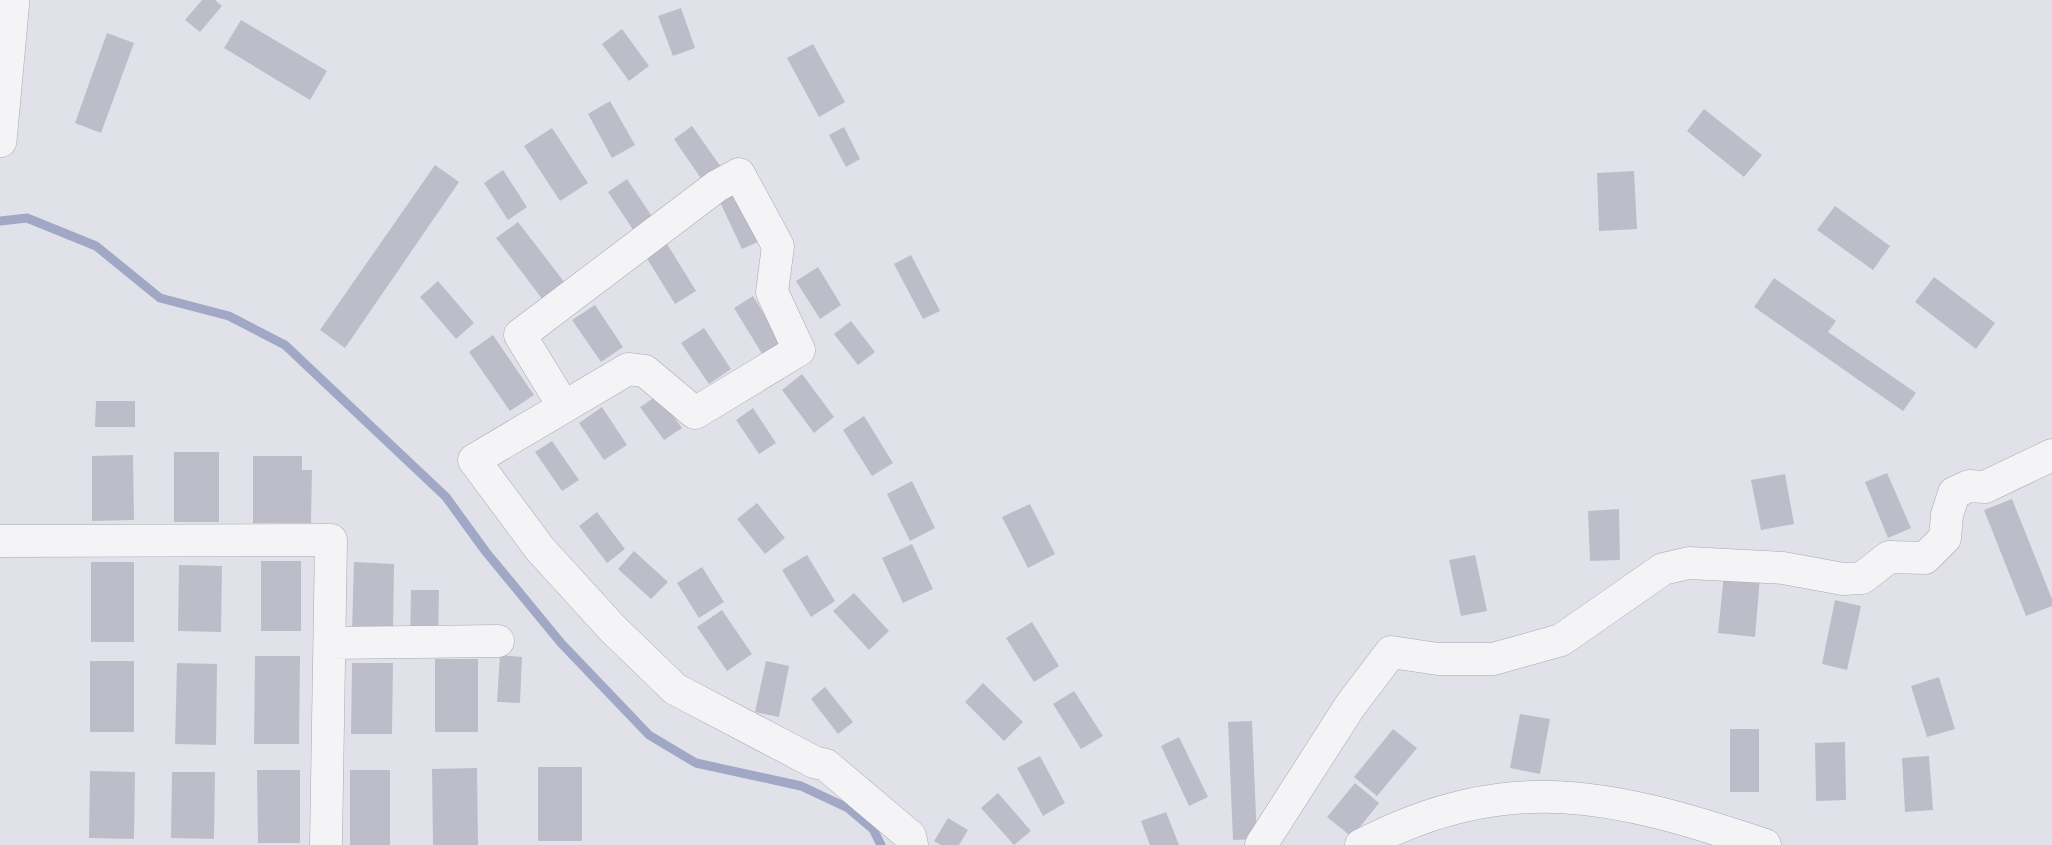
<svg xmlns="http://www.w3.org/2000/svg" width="2052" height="845" font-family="'Fira Sans',sans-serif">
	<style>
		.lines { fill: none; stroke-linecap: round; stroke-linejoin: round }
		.stream { stroke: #a0a8c5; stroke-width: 9 }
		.building { fill: #bcbdc8 }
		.minor-casing { stroke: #a7a8b3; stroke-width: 33 }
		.tertiary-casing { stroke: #a7a8b3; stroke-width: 34 }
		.minor { stroke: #f4f4f7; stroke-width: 32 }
		.tertiary { stroke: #f4f4f7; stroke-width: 33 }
	</style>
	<rect width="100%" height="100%" fill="#e1e2e9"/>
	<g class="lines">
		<path class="stream" d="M0,221L27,218L96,246L160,298L229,316L285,345L446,497L486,552L561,643L649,735L696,763L801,786L848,808L873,829L881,845"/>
	</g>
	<path class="building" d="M202,0H215L222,6L200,32L185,20Z
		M681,8L695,48L673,56L658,16Z
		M241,20L327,71L310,100L224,48Z
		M622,29L649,66L629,81L602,44Z
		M107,33L134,43L101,133L75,123Z
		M813,44L845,102L819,117L787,58Z
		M610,101L635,145L612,158L588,114Z
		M1704,109L1762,155L1744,177L1687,131Z
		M692,126L721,167L702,180L674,139Z
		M844,127L860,159L846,167L829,135Z
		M552,128L588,183L560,201L524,146Z
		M435,165L459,182L345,348L320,330Z
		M503,170L527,207L508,220L484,183Z
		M1634,171L1637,229L1599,231L1597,173Z
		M627,179L657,224L638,237L608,192Z
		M737,194L760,241L742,249L720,202Z
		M1835,206L1890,246L1873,270L1817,230Z
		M518,222L565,283L543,300L496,238Z
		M664,239L696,291L675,304L643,252Z
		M911,255L940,311L923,319L894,264Z
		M818,267L841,305L820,319L796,281Z
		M1934,277L1995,323L1976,349L1915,302Z
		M1774,278L1836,321L1828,332L1916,393L1903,411L1754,307Z
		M438,281L474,323L456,339L420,297Z
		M753,296L786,350L767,362L734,308Z
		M595,305L623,347L601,362L572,320Z
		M851,321L875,352L858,365L834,334Z
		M704,328L731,369L709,384L681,343Z
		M493,335L534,395L510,411L469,352Z
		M802,374L834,417L814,433L782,390Z
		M658,395L682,428L664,440L640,407Z
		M96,401H135V427H95Z
		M602,407L627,445L604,460L579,423Z
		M753,408L776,443L759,454L736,420Z
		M864,416L893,463L872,476L843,430Z
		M552,441L579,480L562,491L535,452Z
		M174,452H219V522H174Z
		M133,455L134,520L92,521V456Z
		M253,456H302V470H312L311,523H253Z
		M1887,473L1911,528L1888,538L1865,482Z
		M1785,474L1794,524L1761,530L1751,480Z
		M912,481L935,528L910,541L887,494Z
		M2012,499L2052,599V606L2026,616L1984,510Z
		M757,503L785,538L765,554L737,519Z
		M1030,504L1055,554L1028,568L1002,517Z
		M1619,509L1620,560L1590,561L1588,511Z
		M597,512L625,549L607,563L579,526Z
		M912,544L933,589L903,603L882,558Z
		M634,551L668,582L651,599L618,569Z
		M807,555L835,601L811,617L782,570Z
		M1475,555L1487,611L1461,616L1449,560Z
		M261,561H301V631H261Z
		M91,562H134V642H91Z
		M354,562L394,564L393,631L352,630Z
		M179,565L222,566L221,632L178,631Z
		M702,567L724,602L699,618L677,583Z
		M1724,574L1760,577L1755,637L1718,633Z
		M411,590H439L438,643H410Z
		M854,593L889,631L869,650L833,611Z
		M1835,600L1861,606L1847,670L1822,664Z
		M722,610L752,654L727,671L697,627Z
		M1032,622L1059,666L1034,682L1006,638Z
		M500,655L522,657L520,703L497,702Z
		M255,656H300L299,744H254Z
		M435,659H478V732H435Z
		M90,661H134V732H90Z
		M766,661L789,666L779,717L755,712Z
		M177,663L217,664L216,745L175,744Z
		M352,663H393L392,734H351Z
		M1939,677L1955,729L1927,737L1911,686Z
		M983,683L1023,722L1004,741L965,702Z
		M825,687L853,722L838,734L811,699Z
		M1074,691L1103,736L1081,749L1053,704Z
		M1520,714L1550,719L1540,774L1510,768Z
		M1252,721L1257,839L1233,840L1228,722Z
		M1393,729L1417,748L1377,796L1354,777Z
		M1730,729H1759V792H1730Z
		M1179,737L1208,797L1189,806L1161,746Z
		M1845,742L1846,800L1816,801L1815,743Z
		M1040,756L1065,803L1043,816L1017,768Z
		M1929,756L1933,810L1905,812L1902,758Z
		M538,767H582V841H538Z
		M477,768L478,845H433L432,769Z
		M257,770H300V843H258Z
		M350,770H390V845H350Z
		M90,771L135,772L134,839L89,838Z
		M172,772H215L214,839L171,838Z
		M1355,783L1379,803L1352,837L1327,817Z
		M998,793L1031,831L1014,845L981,808Z
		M1166,812L1179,845H1150L1141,821Z
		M948,818L968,830L959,845H941L934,841Z"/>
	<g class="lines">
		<g class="minor-casing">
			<path id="minor" d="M564,407L520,335L717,186L739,174L778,246L772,292L799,350L695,413L645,371L628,369L474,460L540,549L612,628L675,689L814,762L826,765L910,836L912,845
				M0,541L331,540L326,845
				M330,643L498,641
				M1261,845L1350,706L1391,652L1438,659H1493L1561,640L1663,569L1689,563L1783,568L1843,579L1862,578L1889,557L1925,558L1945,538L1947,515L1954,493L1969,486L1985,487L2052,455
				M1361,845C1510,768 1615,795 1765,845"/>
		</g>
		<g class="tertiary-casing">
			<path id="tertiary" d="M0,141L13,0"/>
		</g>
		<use href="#minor" class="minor"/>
		<use href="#tertiary" class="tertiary"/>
	</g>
</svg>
